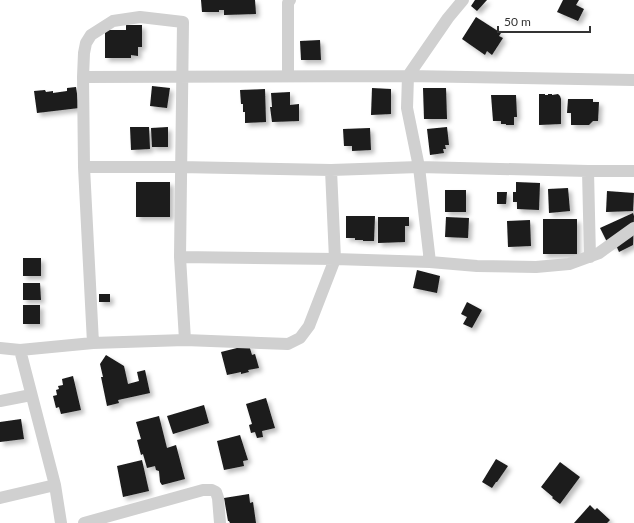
<svg xmlns="http://www.w3.org/2000/svg" width="634" height="523" font-family="Lato,sans-serif">
	<style>
		.building { fill: #1a1a1a; filter: url(#shadow) }
		.lines { fill: none; stroke-linecap: round; stroke-linejoin: round }
		.street { stroke: #d0d0d0; stroke-width: 12 }
	</style>
	<defs>
		<filter id="shadow"><feDropShadow dx="3.5" dy="3.5" stdDeviation="2" flood-color="#0004"/></filter>
	</defs>
	<rect width="100%" height="100%" fill="#fff"/>
	<path class="building" d="M201,0H255L256,14L224,15V10H219V12H202Z
		M475,0H487L477,11L471,6Z
		M563,0H579L576,5L584,9L578,21L557,12Z
		M476,17L501,33L499,36L503,38L492,55L487,51L485,55L462,39Z
		M126,25H142V47H138V56L131,55V58H105V30H126Z
		M320,40L321,60H301L300,41Z
		M152,86L170,88L167,108L150,106Z
		M76,87L79,108L37,113L34,91L45,90L46,92L53,91V93L67,91V88Z
		M372,88L391,89V114L371,115Z
		M423,88H446L447,119H424Z
		M265,89L266,122L245,123V112H243V104H241L240,90Z
		M290,92V105L299,104V121L272,122L270,107H272L271,93Z
		M539,94H545V95H548V94H552V95L558,94L560,96L561,99V124L539,125Z
		M491,95H516L517,117H514V125H506V124H501V121H493Z
		M568,99H593V102H599L598,121H593L589,125H571V113H567Z
		M130,127H149L150,149L131,150Z
		M168,127V147H152L151,128Z
		M447,127L449,145H445L446,149H443L444,153L430,155L427,129Z
		M370,128L371,150L352,151V146H344L343,129Z
		M136,182H170V217H136Z
		M516,182L540,183L539,210L517,209V202H513V192H516Z
		M568,188L570,211L549,213L548,189Z
		M445,190H466V212H445Z
		M607,191L634,193L633,211L606,212Z
		M497,192H507L506,204H497Z
		M633,213L634,216L633,245L619,252L616,245L608,244L600,228Z
		M346,216H375L374,241H363V240H355V238H346Z
		M378,217H409V226H405V242L378,243Z
		M446,217L469,218L468,238L445,237Z
		M543,219H577V254H543Z
		M530,220L531,246L508,247L507,221Z
		M23,258H41V276H23Z
		M417,270L440,276L437,293L413,288Z
		M23,283H40L41,300H23Z
		M99,294H110V302H99Z
		M467,302L482,310L472,328L463,324L467,317L461,314Z
		M23,305H40V324H23Z
		M249,345L252,355L255,354L259,368L248,370L249,372L241,374V372L227,375L221,352Z
		M106,355L124,366L128,384L139,381L137,372L145,370L150,393L118,400L119,403L107,406L101,377H103L100,364Z
		M73,376L81,410L61,414L59,407L56,408L53,396L57,395L56,390L59,389L58,386L63,385L62,379Z
		M266,398L275,428L262,431L263,437L257,438L255,432L251,433L249,425L252,424L246,404Z
		M204,405L209,423L173,434L167,416Z
		M159,416L167,448L176,445L185,479L162,485L160,482L159,471L156,470L155,466L147,468L143,454L141,455L137,440L141,439L136,422Z
		M21,419L24,439L0,442V422Z
		M240,435L248,460L243,461L244,466L224,470L217,441Z
		M496,459L508,466L497,482H496L492,488L482,482Z
		M142,460L149,491L123,497L117,466Z
		M560,462L580,477L560,504L552,498L553,497L541,487Z
		M249,494L250,503L253,502L256,523H230L229,521H228L224,498Z
		M590,505L595,510L597,508L610,520L607,523H574Z"/>
	<g class="lines">
		<path class="street" d="M288,76V3L290,0
			M83,77L84,53L86,43L91,35L113,21L140,17L183,22L180,257L185,340
			M84,167H180L331,170L419,167L588,171H634
			M588,171L590,257
			M180,257L335,259L430,262L477,266L536,267L569,264L599,253L634,228
			M430,262L419,167L407,108L408,76L448,18L463,0
			M93,343L84,167L83,77L408,76L634,80
			M0,348L20,350L93,343L185,340L288,344L300,338L309,326L335,259L331,170
			M20,350L55,485L61,523
			M0,401L31,395
			M0,498L55,485
			M84,523L203,490H212L216,492L218,498L220,523"/>
	</g>
	<path d="M498 26v6h92v-6" fill="none" stroke="#333333" stroke-width="2"/>
	<text x="504" y="26" font-size="12" fill="#333333" stroke="#ffffff" stroke-width="3" paint-order="stroke">50 m</text>
</svg>
